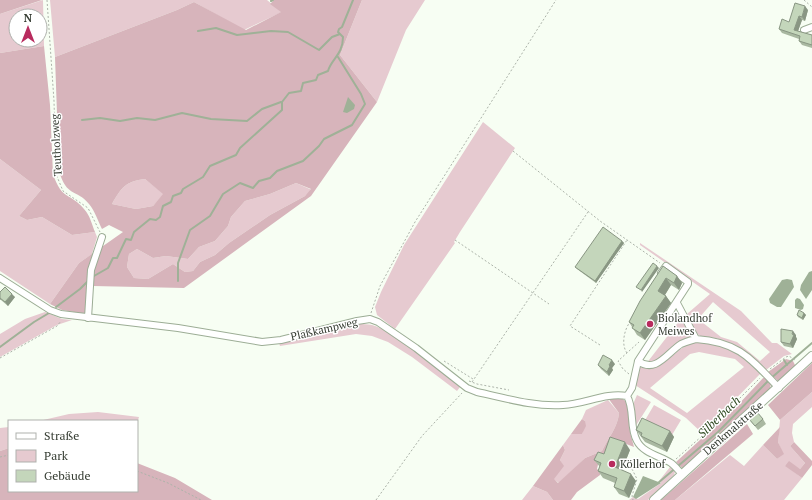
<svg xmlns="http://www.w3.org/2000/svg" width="812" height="500" font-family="'PT Serif',serif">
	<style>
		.green { fill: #e6cad0; fill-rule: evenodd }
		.forest { fill: #d7b4bb; fill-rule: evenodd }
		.water { fill: #9fb197 }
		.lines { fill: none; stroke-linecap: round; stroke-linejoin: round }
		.stream { stroke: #9fb197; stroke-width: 2 }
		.minor-casing { stroke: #9cad95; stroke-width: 8 }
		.major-casing { stroke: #9cad95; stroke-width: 10 }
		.path { stroke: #acb3a9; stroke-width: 1; stroke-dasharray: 2 2; stroke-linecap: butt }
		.minor { stroke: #fff; stroke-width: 6 }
		.major { stroke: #fff; stroke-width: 8 }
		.wall { fill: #a9b8a1 }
		.shaded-wall { fill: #899683 }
		.building { fill: #c4d6bb; stroke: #899683 }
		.poi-dot { fill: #b82b5e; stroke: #fff; stroke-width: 1.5 }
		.labels { text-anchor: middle; stroke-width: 3; stroke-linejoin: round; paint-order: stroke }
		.street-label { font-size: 11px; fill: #363d33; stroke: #fff }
		.poi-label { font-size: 11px; fill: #363d33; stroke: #fff; text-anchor: start }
		.water-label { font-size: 12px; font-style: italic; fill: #2e4820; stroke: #fff }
	</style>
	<rect width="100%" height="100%" fill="#f7fef3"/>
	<path class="green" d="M43,0L44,46L0,53V14ZM16,16H40V40H16Z
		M50,0H267L282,12L244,30L194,2L177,10L55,57Z
		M362,0H425L406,30L377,102L340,55Z
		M483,122L515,148L460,232L454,242L455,243L395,329L377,315L375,307L381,292L404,245Z
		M0,159L41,190L19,216L27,220L42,217L72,235L95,232L97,237L92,254L79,263L50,304L0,271Z
		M145,179L164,194L153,206L136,209L112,204C121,188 126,181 145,179Z
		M296,183L312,190L305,196L270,215L229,243L215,255L200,262L193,271L185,272L173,264L148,279L134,278L127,267L129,254L137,249L153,258L166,256L188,259L199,247L215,241L228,226L231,217L245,201L270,194Z
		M640,243L741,311L772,343H777L792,354L784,356L766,370L737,346L716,338L701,337L694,331L687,314L710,294L640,245ZM713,302L770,352L760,361L737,342L721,337L698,319Z
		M45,312L62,319L72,320L57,325L0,357V334L25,319Z
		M683,316L691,333L690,338L659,360L646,364Z
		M359,324C363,324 368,324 372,325C395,331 440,371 460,387L457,391L412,357L388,342L372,336L356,334L280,346L279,343Z
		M696,342C725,341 741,354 761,373L702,433L686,418L635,385L639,365C666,372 673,347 696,342ZM699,352L735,359L744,367L687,413L650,388L690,354Z
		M812,392V407L793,424L792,433L794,442L790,446L805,463L800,469L785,465L802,478L784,500H675L730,455L744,466L763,445L777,459L783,454L778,442L780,420Z
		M637,395L651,402L635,427L634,402Z
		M608,400L619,413C618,427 608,438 602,451L585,458L559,483L553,479L563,466L560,460L565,450L563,445L571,434H582L585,421L582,419L586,410Z
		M654,405L681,420L672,435L644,422Z
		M98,412L139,417L137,423V421H39L69,414Z
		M9,427V448L0,451V428Z
		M670,467L675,472L674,475L648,500H629L633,497L638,499L661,483L659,481Z
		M533,486L547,492L553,500H522Z"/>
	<path class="forest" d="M0,0H42L0,14Z
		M274,0H362L340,55L377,102L311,196L184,288L93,286L92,311L86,314L62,310L50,304L79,263L123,232L109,225L102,229C98,221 95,211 89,204C76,188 67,198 59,171L55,57L177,10L194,2L246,30L281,12L270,4ZM145,179L163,194L153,206L136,209L112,204C121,188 126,181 145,179ZM296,183L311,189L305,196L270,215L229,243L215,255L200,262L193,271L185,272L173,264L148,279L134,278L127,267L129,254L137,249L153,258L166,256L188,259L199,247L215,241L228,226L231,217L245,201L270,194Z
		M44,46L50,105L53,174C62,201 70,192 84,209C90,215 92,225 95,232L72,235L42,217L27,220L19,216L41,190L0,159V53Z
		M786,359L793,361L796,367L778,381L768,372Z
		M812,363V392L780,420L768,405Z
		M765,376L771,383L770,389L683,469L676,462L737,406Z
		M608,398H621L627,402L629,407L630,432L634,447L616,440L607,457L600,456L597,469L601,472L600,475L577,492L571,500H553L547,492L533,486L563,445L565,450L560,460L564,466L554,479L558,483L585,458L602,451C608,438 618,427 619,413Z
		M582,419L585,421L586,426L582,434H571Z
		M747,424L753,434L675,500H661Z
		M780,427L778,442L784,454L777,459L763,445Z
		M794,442L812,461V465L802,478L785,466L789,461L800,469L805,463L790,446Z
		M9,448V491H137V463L175,478L212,500H0V451Z"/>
	<path class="water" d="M348,97L355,105L354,109L347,113L343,112Z
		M812,271V290L806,299L800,290L801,285L809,272Z
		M787,279L792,280L794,287L781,307H777L770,303L769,299L782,280Z
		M797,298L800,299L804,305L803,309L801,310L795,308V300Z
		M643,476L661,483L636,499L633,497Z"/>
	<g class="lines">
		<path class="stream" d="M271,1L273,0
			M198,31L216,28L237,35L271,31L288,32L319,50L332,37L340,34
			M82,120L100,118L120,121L137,118L155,120L182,113L211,119L247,121L262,109L281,102
			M94,276L108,268L113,258H117L126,239L131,240L134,232L150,219L156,220L160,217L163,206L171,202L173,196L181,193L183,189L203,177L210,166L236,155L240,148L282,110V102L289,93L301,91L303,83L316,80L318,75L328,71C331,59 343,55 343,37L338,32L339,29L342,27L353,0
			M178,281V263L190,230L210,216L223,194L240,183L253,188L259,181L270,178L277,171L303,161L319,146L324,139L352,125L365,104L361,94L338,57
			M56,307L80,289L87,282
			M0,347L34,322L49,313
			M784,360L787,365
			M658,483L718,432L770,379L812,343"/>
		<g class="minor-casing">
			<path id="minor" d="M804,30L812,27
				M0,278L50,310L61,314L178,328L262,342L281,340L357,321L370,319L378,322L416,348L467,388L477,392C505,398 534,407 563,405C585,404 606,392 627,396C635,410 629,427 637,441C643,453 660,456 671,463C675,466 678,470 682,474
				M677,303L696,339C739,342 751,359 779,388
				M88,318L91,270L102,237
				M638,361C656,374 667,353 681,344C686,342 691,340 696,339
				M627,396L632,388L638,361L688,284V282L666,266L661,273"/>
		</g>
		<g class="major-casing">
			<path id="major" d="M654,500L812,356"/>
		</g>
		<path class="path" d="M47,0L54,101L56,174L63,191L88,208L100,232
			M804,0L812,7
			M513,151L600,221L660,263
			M455,240L549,304
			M371,313L380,286L415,222L556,0
			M600,345L570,326L627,240
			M627,353C621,345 624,330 630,322
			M0,358L57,326L61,321
			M444,361L473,379
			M770,369L786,357L789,356L795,360
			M629,374L623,369L618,361L639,342
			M469,381L477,384L509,390
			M472,382L588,212
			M0,457L9,455
			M676,459L702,436L760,378
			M632,469L637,479L632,496L633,500
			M137,471L168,483L201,500
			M376,500L422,436L462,393"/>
		<use href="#minor" class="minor"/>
		<use href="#major" class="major"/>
	</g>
	<path class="wall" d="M808,10L805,21L802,20L798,31L812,35V48L802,45L799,41V39L782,33L779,29L789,22Z
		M622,241L624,243L596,283L577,269L575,267Z
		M663,266L677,276L682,283L679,290L671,285L665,295L666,296L671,303L645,340L637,335L629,322Z
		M0,292L15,297L8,306L1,300H0Z
		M804,313L806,315L803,320L798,317L797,315Z
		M796,335V337L797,339L793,348L784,346L781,342Z
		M615,364L612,368L613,370L609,376L601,369L598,365Z
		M749,419H763L766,424L758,430Z
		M636,430L670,431L674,437L667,452L645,442Z
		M630,450L622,470L636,481L629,498L619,494L614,487L615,483L603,478L598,471L600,467L594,460L604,454Z"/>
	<path class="shaded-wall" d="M805,6L808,10L805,21L802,17Z
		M799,16L802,20L797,34L794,30Z
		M622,241L624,243L596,283L595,281Z
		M657,266L659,268L642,292L641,290Z
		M677,276L682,283L679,290L674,283Z
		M666,278L671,285L663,298L658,291Z
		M12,294L15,297L8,306L5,302Z
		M666,296L671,303L645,340L640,333Z
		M804,313L806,315L803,320L802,318Z
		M793,331L796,335V337L797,339L793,348L790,344Z
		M612,360L615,364L612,368L613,370L609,376L607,372L609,365Z
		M670,431L674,437L667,452L662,446Z
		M625,442L630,450L620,475L615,467Z
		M631,474L636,481L629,498L624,491Z"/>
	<path class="building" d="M795,3L805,6L802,17L799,16L794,30L812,35V45L799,41L800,36L779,29L782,19L789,22Z
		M603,227L622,241L595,281L575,267Z
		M653,263L657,266L641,290L636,287Z
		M663,266L677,276L674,283L666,278L658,291L666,296L640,333L632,328L634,325L629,322L640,301Z
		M5,287L12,294L5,302L0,298V292Z
		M799,310L804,313L802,318L797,315Z
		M781,329L793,331L792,334L794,335L790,344L781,342Z
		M603,355L612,360L609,365L610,366L607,372L598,365Z
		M757,412L763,419L755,426L749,419Z
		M642,418L670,431L662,446L641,436L642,433L636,430Z
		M610,437L625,442L615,467L631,474L624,491L614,487L617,478L598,471L601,463L594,460L598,452L604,454Z"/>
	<g class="poi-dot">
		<circle cx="650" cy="324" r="4"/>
		<circle cx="612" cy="464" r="4"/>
	</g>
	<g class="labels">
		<g class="street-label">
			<text transform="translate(56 145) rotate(-93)" y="4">Teutholzweg</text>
			<text transform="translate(324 329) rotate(-13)" y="4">Plaßkampweg</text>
			<text transform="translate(733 428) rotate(-41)" y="4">Denkmalstraße</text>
		</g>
		<g class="poi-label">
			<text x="658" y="322">Biolandhof<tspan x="658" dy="13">Meiwes</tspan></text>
			<text x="620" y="468">Köllerhof</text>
		</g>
		<g class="water-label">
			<text transform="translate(719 417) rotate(-44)" y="4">Silberbach</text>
		</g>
	</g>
	<rect x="8" y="420" width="130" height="72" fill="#ffffff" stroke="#afb1ad"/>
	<rect x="16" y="433" width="20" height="6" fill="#ffffff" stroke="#afb1ad"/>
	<text x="44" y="440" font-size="12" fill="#363d33">Straße</text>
	<rect x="16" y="450" width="20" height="12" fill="#e6cad0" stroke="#afb1ad"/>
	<text x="44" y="460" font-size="12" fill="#363d33">Park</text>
	<rect x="16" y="470" width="20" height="12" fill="#c4d6bb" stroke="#afb1ad"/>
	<text x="44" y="480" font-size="12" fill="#363d33">Gebäude</text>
	<g transform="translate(28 28)"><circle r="19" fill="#ffffff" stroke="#afb1ad"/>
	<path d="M0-3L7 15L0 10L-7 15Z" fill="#b82b5e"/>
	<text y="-6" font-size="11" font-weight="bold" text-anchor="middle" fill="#363d33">N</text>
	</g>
</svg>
